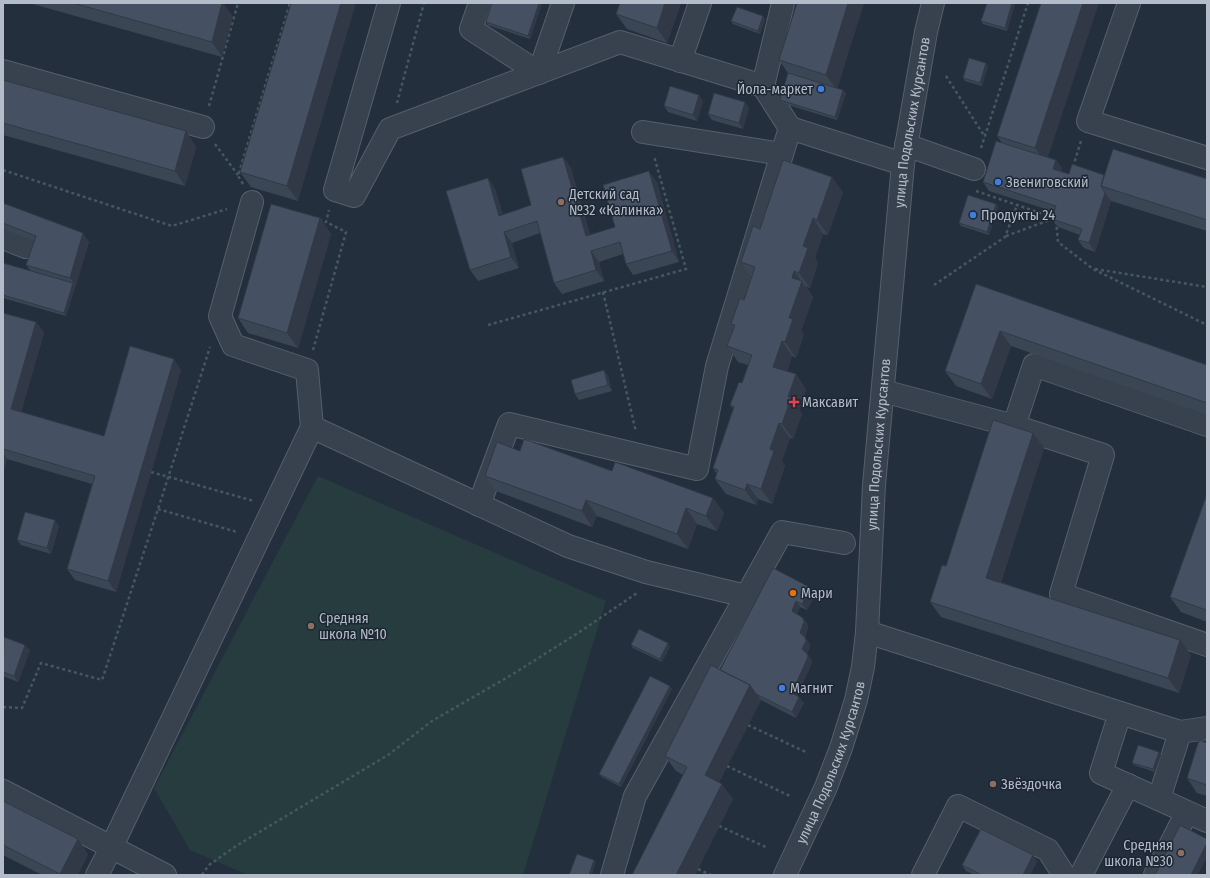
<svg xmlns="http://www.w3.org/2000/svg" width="1210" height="878" font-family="'Fira Sans Condensed',sans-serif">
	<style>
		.green { fill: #263c3f }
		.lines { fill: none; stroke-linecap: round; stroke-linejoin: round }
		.minor-casing { stroke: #565f6c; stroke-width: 24 }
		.path { stroke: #44595c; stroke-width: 2.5; stroke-dasharray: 3 3; stroke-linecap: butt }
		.minor { stroke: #38414e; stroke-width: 22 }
		.wall { fill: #3b4654 }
		.shaded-wall { fill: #303945 }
		.building { fill: #455162; stroke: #303945 }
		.shop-dot { fill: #3f7fe0; stroke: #1d2633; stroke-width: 1.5 }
		.education-dot { fill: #8d6e63; stroke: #1d2633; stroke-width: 1.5 }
		.health-dot { fill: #e0444e; stroke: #1d2633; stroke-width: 1.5 }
		.food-dot { fill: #e8710a; stroke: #1d2633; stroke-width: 1.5 }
		.labels { text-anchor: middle; stroke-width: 3; stroke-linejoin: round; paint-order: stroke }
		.poi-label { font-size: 14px; fill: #b4bcc9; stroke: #1d2633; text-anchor: start }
		.street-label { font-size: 14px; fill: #b4bcc9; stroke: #1d2633 }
	</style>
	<rect width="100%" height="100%" fill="#242f3e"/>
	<path class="green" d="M318,476L606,601L523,875H248L190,850L154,788Z"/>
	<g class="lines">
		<g class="minor-casing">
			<g id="minor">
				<path d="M389,3L335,190L354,196L390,129L620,42L763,86"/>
				<path d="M480,3L471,29L539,73L563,3"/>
				<path d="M783,3L763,86L790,128"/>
				<path d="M1129,3L1088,121L1207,158"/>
				<path d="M680,61L700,3"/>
				<path d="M3,71L203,127"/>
				<path d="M643,132L782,154"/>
				<path d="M906,145L974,169"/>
				<path d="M3,238L26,247"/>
				<path d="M883,391L1014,426L1103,455L1061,594L1207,645"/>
				<path d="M1014,426L1034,365L1207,425"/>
				<path d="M312,427L568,546L646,572L746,596"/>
				<path d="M479,505L509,424L697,469L717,366L790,128L903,164"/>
				<path d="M867,632L1180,732L1159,799"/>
				<path d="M1120,713L1101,773L1207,821"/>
				<path d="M1180,732L1207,728"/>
				<path d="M3,791L165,875"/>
				<path d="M97,875L111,848L312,427L307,370L233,345L220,316L252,202"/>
				<path d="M612,875L635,796L782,532L844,543"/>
				<path id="s1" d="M785,875L826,787L841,748L856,700L863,667L867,632L874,485L903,164L926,32L933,3"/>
				<path d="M923,875L958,806L1048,850L1064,875"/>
				<path d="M1081,875L1128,785"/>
				<path d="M1155,875L1183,820"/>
			</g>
		</g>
		<path class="path" d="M946,76L985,137
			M397,103L424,3
			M209,106L238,3
			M215,144L238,175
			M981,148L1028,3
			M1073,167L1081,141
			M3,170L172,226L227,209
			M243,184L238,176L290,3
			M976,191L1055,218
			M319,220L326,222L329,210
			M1056,221L1058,242L1093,269L1207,325
			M1006,236L1055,218
			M1095,269L1207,287
			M934,285L1005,237L1017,205
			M603,292L636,432
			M488,325L686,269L654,156
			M313,350L346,232L326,222
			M151,472L254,501
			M158,509L237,532
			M3,707L22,708L41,663L102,680L158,509L210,347
			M748,725L808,753
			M727,766L790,796
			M719,826L768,848
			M698,869L711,875
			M202,875L209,865L236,846L388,755L432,721L513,674L578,633L637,593"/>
		<use href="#minor" class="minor"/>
	</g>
	<path class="wall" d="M29,3H223L233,17L222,57Z
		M291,3L298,201L251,187L240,172Z
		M542,3L530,39L488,25L486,22Z
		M620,3H681L667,43L627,29L616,14Z
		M797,3H864L837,88L846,93L837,120L782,103L780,100L788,73L779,60Z
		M1015,3L1007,31L983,24L981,21Z
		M1041,3L1048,157L1056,160L1062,168L1061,171L1069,174L1207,179V231L1111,201L1095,252L1084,248L1078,240L1080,235L1058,227L1052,219L1055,212L989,191L983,182L1002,143L997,136Z
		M765,19L760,34L733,24L731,21Z
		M986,63L988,66L982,86L965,81L963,78Z
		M3,80L186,131L196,147L185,186L3,135Z
		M703,101L697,121L668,112L664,106Z
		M745,102L749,108L743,129L712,120L708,114Z
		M563,157L571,168L590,235L615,227L657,182L679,262L633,275L626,264L623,254L599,262L604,281L562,294L554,283L540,233L512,243L519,268L478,281L470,270L488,178L495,189L503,215L531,205Z
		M843,192L828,235L823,234L815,258L818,263L810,288L806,286L813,297L801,331L804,334L796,358L792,356L787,371L796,374L806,390L799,410L802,414L793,439L790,438L782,461L785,466L772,504L758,499L756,505L726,494L715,479L717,474L713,468L733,409L730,405L742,383L748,365L738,362L727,346L734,328L731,324L744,300L751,277L741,262L760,229Z
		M3,203L89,242L66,316L3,298V263L31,271L26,265L34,241L3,229Z
		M996,204L998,207L989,235L961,226L959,223Z
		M320,218L331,234L298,348L248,333L238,318Z
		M976,284L1207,365V415L1011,346L992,399L956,386L945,371Z
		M3,313L36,322L44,333L21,412L104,436L181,370L116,592L75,580L67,569L92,484L7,459L3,473Z
		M604,370L608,376L612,391L579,400L575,394Z
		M1033,433L1044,448L1001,582L1191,655L1179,693L941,617L930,602L946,566Z
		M520,451L612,471L713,498L724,513L717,531L697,524L688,549L597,516L592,527L496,491L485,476Z
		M1207,494V622L1181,612L1170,597Z
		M59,526L51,554L21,545L17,540Z
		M773,568L815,594L807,610L800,607L797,614L803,618L807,623L808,628L805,637L809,643L810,647L807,654L812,661L811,665L797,696L804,703L796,718L761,700L719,782L733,799L695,875H632L683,775L676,771L665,756L720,670Z
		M3,638L30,650L18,682L3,676Z
		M631,645L670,646L662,662L633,648Z
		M672,689L621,787L602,777L599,774Z
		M1207,743V796L1197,793L1187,778Z
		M1161,755L1155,772L1134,765L1132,763Z
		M3,801L88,854L78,875H42L3,855Z
		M1037,861L1030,875H975L966,871L962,865Z"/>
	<path class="shaded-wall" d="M222,3H223L233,17L222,57L212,42Z
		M341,3H356L298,201L287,186Z
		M539,3H542L530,39L528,36Z
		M665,3H681L667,43L657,28Z
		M848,3H864L837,90L826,75Z
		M1012,3H1015L1007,31L1005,28Z
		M1083,3H1099L1046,163L1035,148Z
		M763,16L765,19L760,34L758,31Z
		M986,63L988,66L982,86L980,83Z
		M843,90L846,93L837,120L835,117Z
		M699,95L703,101L697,121L693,115Z
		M745,102L749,108L743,129L739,123Z
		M186,131L196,147L185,186L175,171Z
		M563,157L571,168L594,247L586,236Z
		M1056,160L1062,168L1059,177L1053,169Z
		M649,171L657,182L679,262L672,251Z
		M832,177L843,192L828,235L817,220Z
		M488,178L495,189L507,227L499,216Z
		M1105,193L1111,201L1095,252L1089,243Z
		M996,204L998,207L989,235L987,232Z
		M320,218L331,234L298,348L287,333Z
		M813,218L823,234L815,258L818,263L810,288L799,273L803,246Z
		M504,232L512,243L519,268L511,257Z
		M83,233L89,242L76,286L70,278Z
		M591,251L599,262L604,281L596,270Z
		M794,271L813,297L801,331L804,334L796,358L785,342L789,318L792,278Z
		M73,283L75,286L66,316L64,313Z
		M36,322L44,333L19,420L11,409Z
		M1000,331L1011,346L992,399L981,384Z
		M782,341L792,356L784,382L773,367Z
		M174,359L181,370L116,592L108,581Z
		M604,370L608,376L612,391L608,385Z
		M796,374L806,390L799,410L802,414L793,439L782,424L788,397Z
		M779,423L790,438L782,461L785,466L772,504L761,489L770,449Z
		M1033,433L1044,448L997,593L986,578Z
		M3,453L7,459L3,473Z
		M747,484L758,499L756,505L745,490Z
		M713,498L724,513L717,531L706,516Z
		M586,500L597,516L592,527L582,511Z
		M686,508L697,524L688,549L677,534Z
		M55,520L59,526L51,554L47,548Z
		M811,588L815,594L807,610L802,604Z
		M796,601L800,607L796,616L792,611Z
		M803,618L807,623L808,628L804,638L800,633Z
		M805,637L809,643L810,647L806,655L802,649Z
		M1180,640L1191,655L1179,693L1168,678Z
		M668,643L670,646L662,662L660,659Z
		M25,645L30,650L18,682L14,676Z
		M808,655L812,661L811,665L796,699L792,693Z
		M750,685L761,700L715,790L705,775Z
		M670,686L672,689L621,787L619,784Z
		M799,697L804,703L796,718L792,712Z
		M1159,752L1161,755L1155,772L1153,769Z
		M722,784L733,799L695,875H676Z
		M78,839L88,854L78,875H60V874Z
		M1207,843V857L1198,875H1191Z
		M1033,855L1037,861L1030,875H1023Z
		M594,860L596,862L592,875H589Z"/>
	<path class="building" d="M73,3H222L212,42Z
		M291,3H341L287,186L240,172Z
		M492,3H539L528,36L486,22Z
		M620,3H665L657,28L616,14Z
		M797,3H848L826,75L779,60Z
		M987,3H1012L1005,28L981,21Z
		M1041,3H1083L1035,148L997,136Z
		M737,7L763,16L758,31L731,21Z
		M969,58L986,63L980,83L963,78Z
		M788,73L843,90L835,117L780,100Z
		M3,80L186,131L175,171L3,123Z
		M670,86L699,95L693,115L664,106Z
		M714,93L745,102L739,123L708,114Z
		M996,141L1056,160L1053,169L1069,174L1072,164L1104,175L1101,186L1105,193L1089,243L1078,240L1082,229L1052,219L1056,206L983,182Z
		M1113,149L1207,179V220L1101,186Z
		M563,157L586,236L615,227L603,185L649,171L672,251L626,264L620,242L591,251L596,270L554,283L537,221L504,232L511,257L470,270L446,191L488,178L499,216L531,205L521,169Z
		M783,160L832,177L817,220L813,218L803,246L808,248L799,273L794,271L792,278L802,281L789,318L793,319L785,342L782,341L773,367L796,374L788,397L791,398L782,424L779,423L770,449L774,451L761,489L747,484L745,490L715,479L718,470L713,468L734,407L730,405L739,382L742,383L752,355L727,346L735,325L731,324L740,298L744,300L755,267L741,262L753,226L760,229Z
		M968,195L996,204L987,232L959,223Z
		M3,203L83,233L70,278L26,265L36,236L3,223Z
		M271,204L320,218L287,333L238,318Z
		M3,263L73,283L64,313L3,295Z
		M976,284L1207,365V403L1000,331L981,384L945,371Z
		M3,313L36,322L11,409L104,436L130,346L174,359L108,581L67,569L95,476L3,449Z
		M604,370L608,385L575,394L571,380Z
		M993,420L1033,433L986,578L1180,640L1168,678L930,602L942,565L946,566Z
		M524,439L612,471L615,462L713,498L706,516L686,508L677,534L586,500L582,511L485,476L497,442L520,451Z
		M1207,494V609L1206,610L1170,597Z
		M25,512L55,520L47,548L17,540Z
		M773,568L811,588L802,604L796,601L792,611L803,618L804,622L800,633L805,637L806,641L802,649L808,655L807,659L792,693L799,697L792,712L756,694L750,685L720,670Z
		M639,629L668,643L660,659L631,645Z
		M4,637L25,645L14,676L3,672Z
		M711,665L750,685L705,775L722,784L676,875H632L687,767L665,756Z
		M650,676L670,686L619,784L599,774Z
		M1199,740L1207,743V785L1187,778Z
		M1138,745L1159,752L1153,769L1132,763Z
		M3,801L78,839L60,874L3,845Z
		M1180,825L1207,839V843L1191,875H1155Z
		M981,829L1033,855L1023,875H982L962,865Z
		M577,854L594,860L589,875H569Z"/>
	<g class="shop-dot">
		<circle cx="821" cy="89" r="4"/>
		<circle cx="998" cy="182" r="4"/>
		<circle cx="973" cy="215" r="4"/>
		<circle cx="782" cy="688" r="4"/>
	</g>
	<g class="education-dot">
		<circle cx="561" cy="202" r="4"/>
		<circle cx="311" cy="626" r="4"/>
		<circle cx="993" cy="784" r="4"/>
		<circle cx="1181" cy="853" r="4"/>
	</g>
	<path class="health-dot" d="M792 396h4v4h4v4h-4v4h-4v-4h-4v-4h4z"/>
	<circle class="food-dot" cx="793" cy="593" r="4"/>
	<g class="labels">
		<g class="poi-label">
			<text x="813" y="94" text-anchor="end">Йола-маркет</text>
			<text x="1006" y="187">Звениговский</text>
			<text x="569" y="199">Детский сад<tspan x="569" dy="16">№32 «Калинка»</tspan></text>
			<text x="981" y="220">Продукты 24</text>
			<text x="802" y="407">Максавит</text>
			<text x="801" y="598">Мари</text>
			<text x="319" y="623">Средняя<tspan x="319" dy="16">школа №10</tspan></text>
			<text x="790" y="693">Магнит</text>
			<text x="1001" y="789">Звёздочка</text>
			<text x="1173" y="850" text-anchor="end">Средняя<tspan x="1173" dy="16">школа №30</tspan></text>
		</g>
		<g class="street-label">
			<text dy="5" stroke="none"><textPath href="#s1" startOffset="770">улица Подольских Курсантов</textPath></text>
			<text dy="5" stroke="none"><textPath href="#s1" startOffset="446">улица Подольских Курсантов</textPath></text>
			<text dy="5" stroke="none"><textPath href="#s1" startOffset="122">улица Подольских Курсантов</textPath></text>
		</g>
	</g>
	<rect width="1210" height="878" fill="none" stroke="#b4bcc9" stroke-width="8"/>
</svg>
